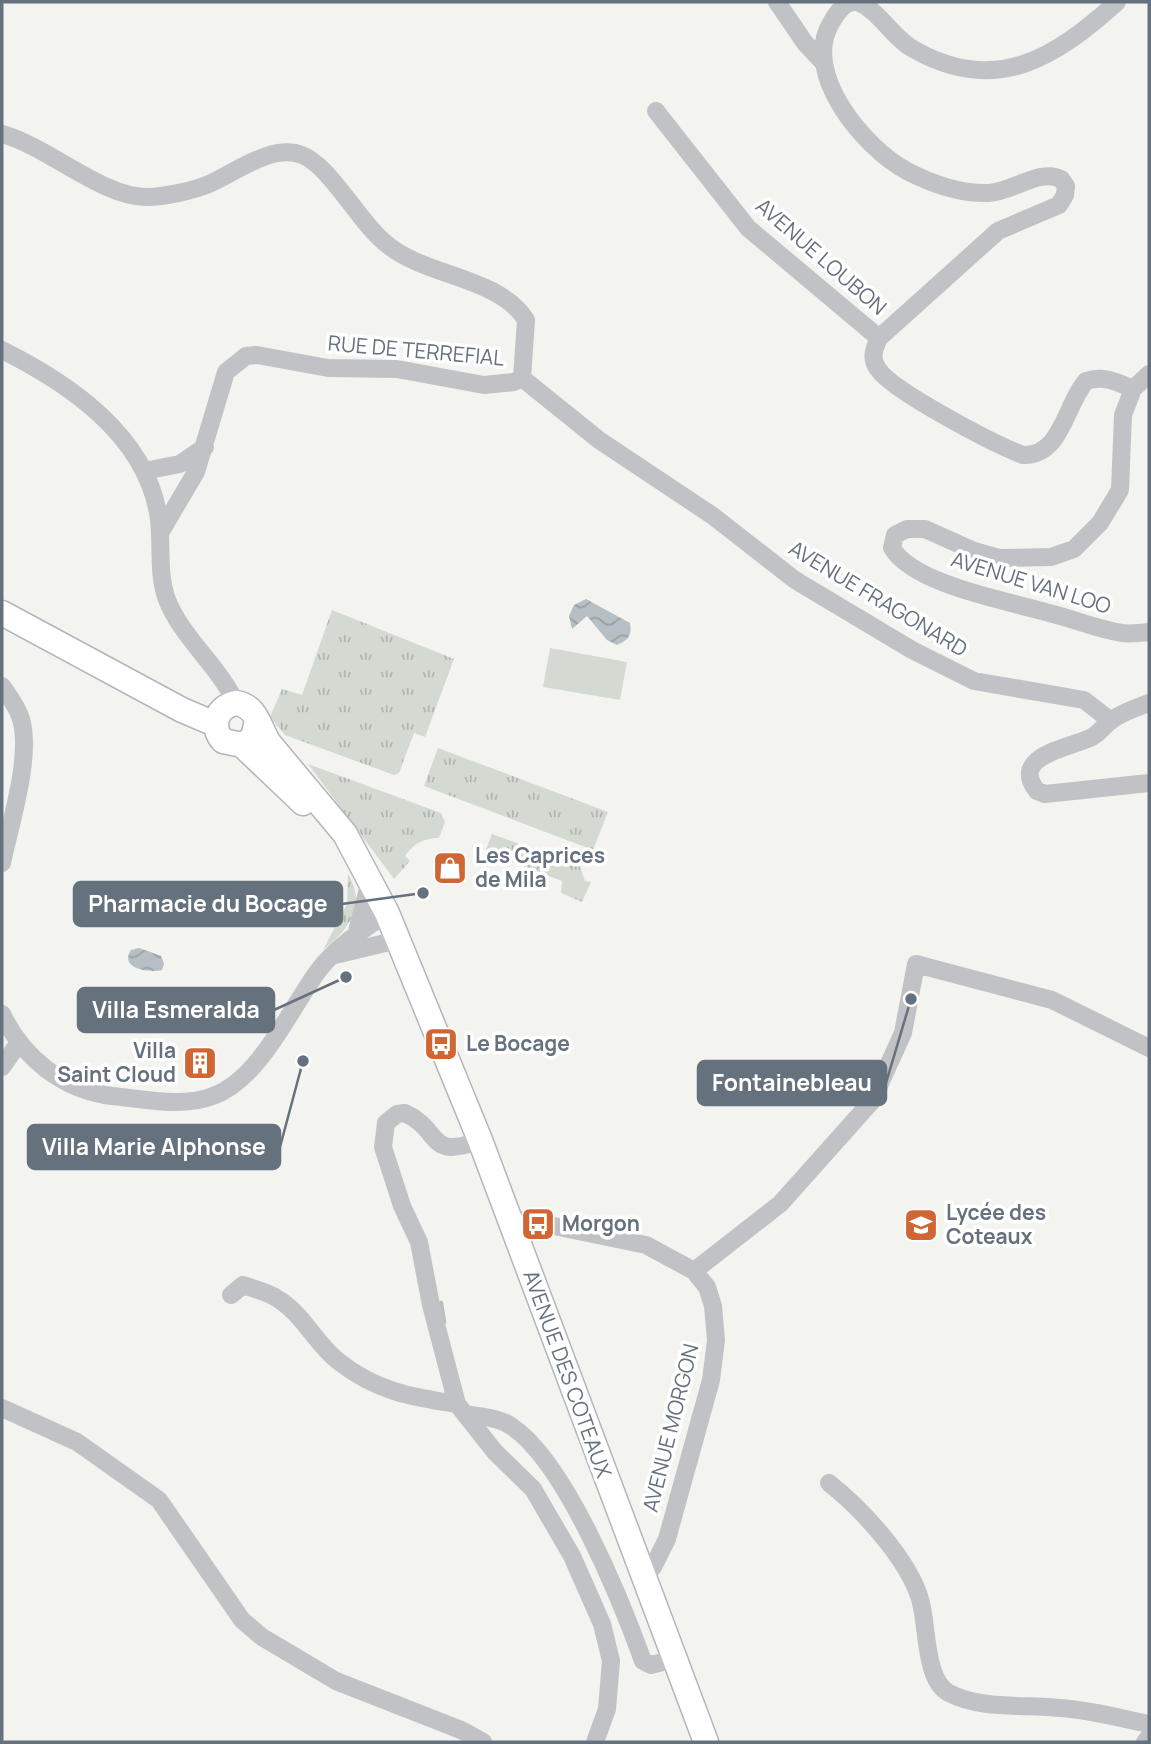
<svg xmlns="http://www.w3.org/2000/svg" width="1151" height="1744" font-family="Manrope,sans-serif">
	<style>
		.grass { fill: url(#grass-tufts) }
		.garden { fill: #d4dad2 }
		.water { fill: url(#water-waves) }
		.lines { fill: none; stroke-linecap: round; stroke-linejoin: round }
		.stream { stroke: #b6bfc4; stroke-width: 4.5 }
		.secondary-casing { stroke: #b2b6ba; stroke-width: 27 }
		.minor { stroke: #c0c2c5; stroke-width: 18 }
		.secondary { stroke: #fff; stroke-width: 24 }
		.labels { text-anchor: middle; stroke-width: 7; stroke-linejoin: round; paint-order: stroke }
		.street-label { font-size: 21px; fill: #66717e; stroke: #fff }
		.poi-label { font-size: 21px; font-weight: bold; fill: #66717e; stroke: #fff; text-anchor: start }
		.leader { fill: none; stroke: #66717e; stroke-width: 2.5 }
		.callout-dot { fill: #66717e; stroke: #fff; stroke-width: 2.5 }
		.callout { fill: #66717e; stroke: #66717e; stroke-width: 2.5 }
		.callout-label { font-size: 23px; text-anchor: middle; font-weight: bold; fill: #fff }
	</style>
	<defs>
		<pattern id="grass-tufts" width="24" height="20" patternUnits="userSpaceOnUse" patternTransform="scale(1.75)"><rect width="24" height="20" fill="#d4dad2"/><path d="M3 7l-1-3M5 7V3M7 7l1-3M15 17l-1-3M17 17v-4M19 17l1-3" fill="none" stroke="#b0b5b0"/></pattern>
		<pattern id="water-waves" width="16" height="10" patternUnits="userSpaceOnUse" patternTransform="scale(1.75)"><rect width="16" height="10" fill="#b6bfc4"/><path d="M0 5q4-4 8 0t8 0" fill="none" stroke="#98a0a4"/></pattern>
	</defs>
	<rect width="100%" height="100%" fill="#f3f4f0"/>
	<path class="grass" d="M332,610L454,659L425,737L414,733L399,773L394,775L285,735L270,717L282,689L302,695Z
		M438,748L608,812L593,850L424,786Z
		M308,764L441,813L445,822L439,838C424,838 413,844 405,856L410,861L394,879Z
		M492,834L580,866L585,881L591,882L582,902L561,893L562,881L485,852Z
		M348,874C367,905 349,930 323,950L347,904Z"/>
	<path class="garden" d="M550,648L627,662L620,700L543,687Z"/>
	<path class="water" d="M586,599L630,623C632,635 629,640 617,645L607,640L587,616L572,629L569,616L574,605Z
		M139,948L161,956L164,964L162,970C149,973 119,969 131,950Z"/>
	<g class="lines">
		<path class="stream" d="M441,1303L444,1322"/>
		<g class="secondary-casing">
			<path id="secondary" d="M2,613L182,710L215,724
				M257,720L253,738L242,745L223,741C210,726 216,707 236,703C257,706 259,727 269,743L345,834L387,913L480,1140L706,1742
				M242,745L303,803"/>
		</g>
		<path class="minor" d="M777,2L805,43L822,61
			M853,2C843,3 836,14 831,23C801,73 864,148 907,171C932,184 961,194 989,193C1012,192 1040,168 1061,179L1066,186L1065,195L1059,205L998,231L879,338C874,349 870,358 878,369C892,391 996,445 1023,455C1062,456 1065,405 1086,381C1103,375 1117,382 1133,389
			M858,2C881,12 892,38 915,50C997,96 1056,57 1117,2
			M656,111L748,228L879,338
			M2,134C47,146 103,198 147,197C164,197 192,191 209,184C235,173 272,143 302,155C331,166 360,225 389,246C429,277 500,278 526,320L522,378L514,382L484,385L397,369L328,368L257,355L246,356L226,372L196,472L160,533
			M2,350C68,383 144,434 158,513C163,541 157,569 166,597C180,636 218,665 236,703
			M1149,374L1133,389L1123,415L1120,490L1100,523L1074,549L1051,557L999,558L974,551L925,529H907L895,535L892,548C914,585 1009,601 1049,613C1074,619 1097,629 1122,633C1131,634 1141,633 1149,632
			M522,378L599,440L713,516L795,580L912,650L974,681L1084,700L1111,721
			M144,471L180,464L205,447
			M2,686C9,696 17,706 21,719C32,757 10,824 2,863
			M1149,703C1136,708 1120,713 1109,722C1103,727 1099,733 1092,737C1074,747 1008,755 1037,791L1045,794L1149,783
			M356,935L370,881
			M335,955L398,940
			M2,1014C23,1058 63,1090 112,1096C143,1099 183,1108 213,1096C260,1079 290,1009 318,971C336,947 363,930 387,913
			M2,1067L18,1044
			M480,1140C427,1161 442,1130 405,1113L397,1114L386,1123L383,1147L402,1206L419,1242L431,1305L457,1404L495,1452L533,1489L572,1556L602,1624L611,1661L607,1709L595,1742
			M510,1222L525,1220L646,1245L694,1271L707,1287L713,1306L716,1340L711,1380L667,1539L653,1567L641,1575
			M694,1271L780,1204L872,1101L903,1033L916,964L1052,1000L1149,1048
			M231,1295L243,1285C254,1289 268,1292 278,1299C303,1314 315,1343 338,1361C376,1391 410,1397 457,1404
			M2,1408L77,1442L159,1500L242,1620L262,1637L336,1681L461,1730L483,1742
			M465,1414C480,1417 498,1417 511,1426C565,1461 621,1600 643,1661L651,1665L675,1659
			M829,1483C862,1509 908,1559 920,1599C928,1625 924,1680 949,1693C981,1710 1025,1704 1060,1708C1090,1710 1120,1718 1149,1724
			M1145,1742L1149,1737"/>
		<use href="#secondary" class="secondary"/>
	</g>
	<defs>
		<g id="shop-square" transform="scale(1.75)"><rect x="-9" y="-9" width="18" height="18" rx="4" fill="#d06634" stroke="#fff"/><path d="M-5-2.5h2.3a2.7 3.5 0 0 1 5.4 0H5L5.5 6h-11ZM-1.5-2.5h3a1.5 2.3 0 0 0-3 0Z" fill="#fff"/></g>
		<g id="bus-square" transform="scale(1.75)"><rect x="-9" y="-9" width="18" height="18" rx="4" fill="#d06634" stroke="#fff"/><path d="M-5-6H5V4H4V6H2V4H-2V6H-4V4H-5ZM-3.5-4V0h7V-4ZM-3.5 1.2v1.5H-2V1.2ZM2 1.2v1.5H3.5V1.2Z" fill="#fff"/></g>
		<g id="building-square" transform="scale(1.75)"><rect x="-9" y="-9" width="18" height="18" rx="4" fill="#d06634" stroke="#fff"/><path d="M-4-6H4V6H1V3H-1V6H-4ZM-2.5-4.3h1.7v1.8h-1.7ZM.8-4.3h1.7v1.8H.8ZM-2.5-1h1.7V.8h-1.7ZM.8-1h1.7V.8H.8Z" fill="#fff"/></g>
		<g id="school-square" transform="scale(1.75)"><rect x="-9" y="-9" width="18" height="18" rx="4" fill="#d06634" stroke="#fff"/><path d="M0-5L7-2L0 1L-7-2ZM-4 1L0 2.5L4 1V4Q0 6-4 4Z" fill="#fff"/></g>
	</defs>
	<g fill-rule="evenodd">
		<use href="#shop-square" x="450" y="868"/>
		<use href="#bus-square" x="441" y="1044"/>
		<use href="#building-square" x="200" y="1063"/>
		<use href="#bus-square" x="538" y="1224"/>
		<use href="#school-square" x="921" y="1225"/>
	</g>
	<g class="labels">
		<g class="street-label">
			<text transform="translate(821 257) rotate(41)" y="7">AVENUE LOUBON</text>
			<text transform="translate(416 351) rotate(5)" y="7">RUE DE TERREFIAL</text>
			<text transform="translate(1031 583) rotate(17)" y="7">AVENUE VAN LOO</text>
			<text transform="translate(878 599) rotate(31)" y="7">AVENUE FRAGONARD</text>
			<text transform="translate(567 1374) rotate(70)" y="7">AVENUE DES COTEAUX</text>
			<text transform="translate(671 1428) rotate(-76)" y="7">AVENUE MORGON</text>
		</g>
		<g class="poi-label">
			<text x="475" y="863">Les Caprices<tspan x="475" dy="24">de Mila</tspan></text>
			<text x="466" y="1051">Le Bocage</text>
			<text x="176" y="1058" text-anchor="end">Villa<tspan x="176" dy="24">Saint Cloud</tspan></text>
			<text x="946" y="1220">Lycée des<tspan x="946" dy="24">Coteaux</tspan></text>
			<text x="562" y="1231">Morgon</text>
		</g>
	</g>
	<path class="leader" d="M423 893L342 904M346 977L274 1010M911 999L886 1083M303 1061L280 1147"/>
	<g class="callout-dot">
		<circle cx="423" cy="893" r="7"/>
		<circle cx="346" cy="977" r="7"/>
		<circle cx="911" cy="999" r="7"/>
		<circle cx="303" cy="1061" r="7"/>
	</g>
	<g class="callout">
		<rect x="74" y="882" width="268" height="44" rx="7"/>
		<rect x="78" y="988" width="196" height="44" rx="7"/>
		<rect x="698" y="1061" width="188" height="44" rx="7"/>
		<rect x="28" y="1125" width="252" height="44" rx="7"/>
	</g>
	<g class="callout-label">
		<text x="208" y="912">Pharmacie du Bocage</text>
		<text x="176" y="1018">Villa Esmeralda</text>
		<text x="792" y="1091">Fontainebleau</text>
		<text x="154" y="1155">Villa Marie Alphonse</text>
	</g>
	<rect width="1151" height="1744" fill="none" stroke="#66717e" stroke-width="7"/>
</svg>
